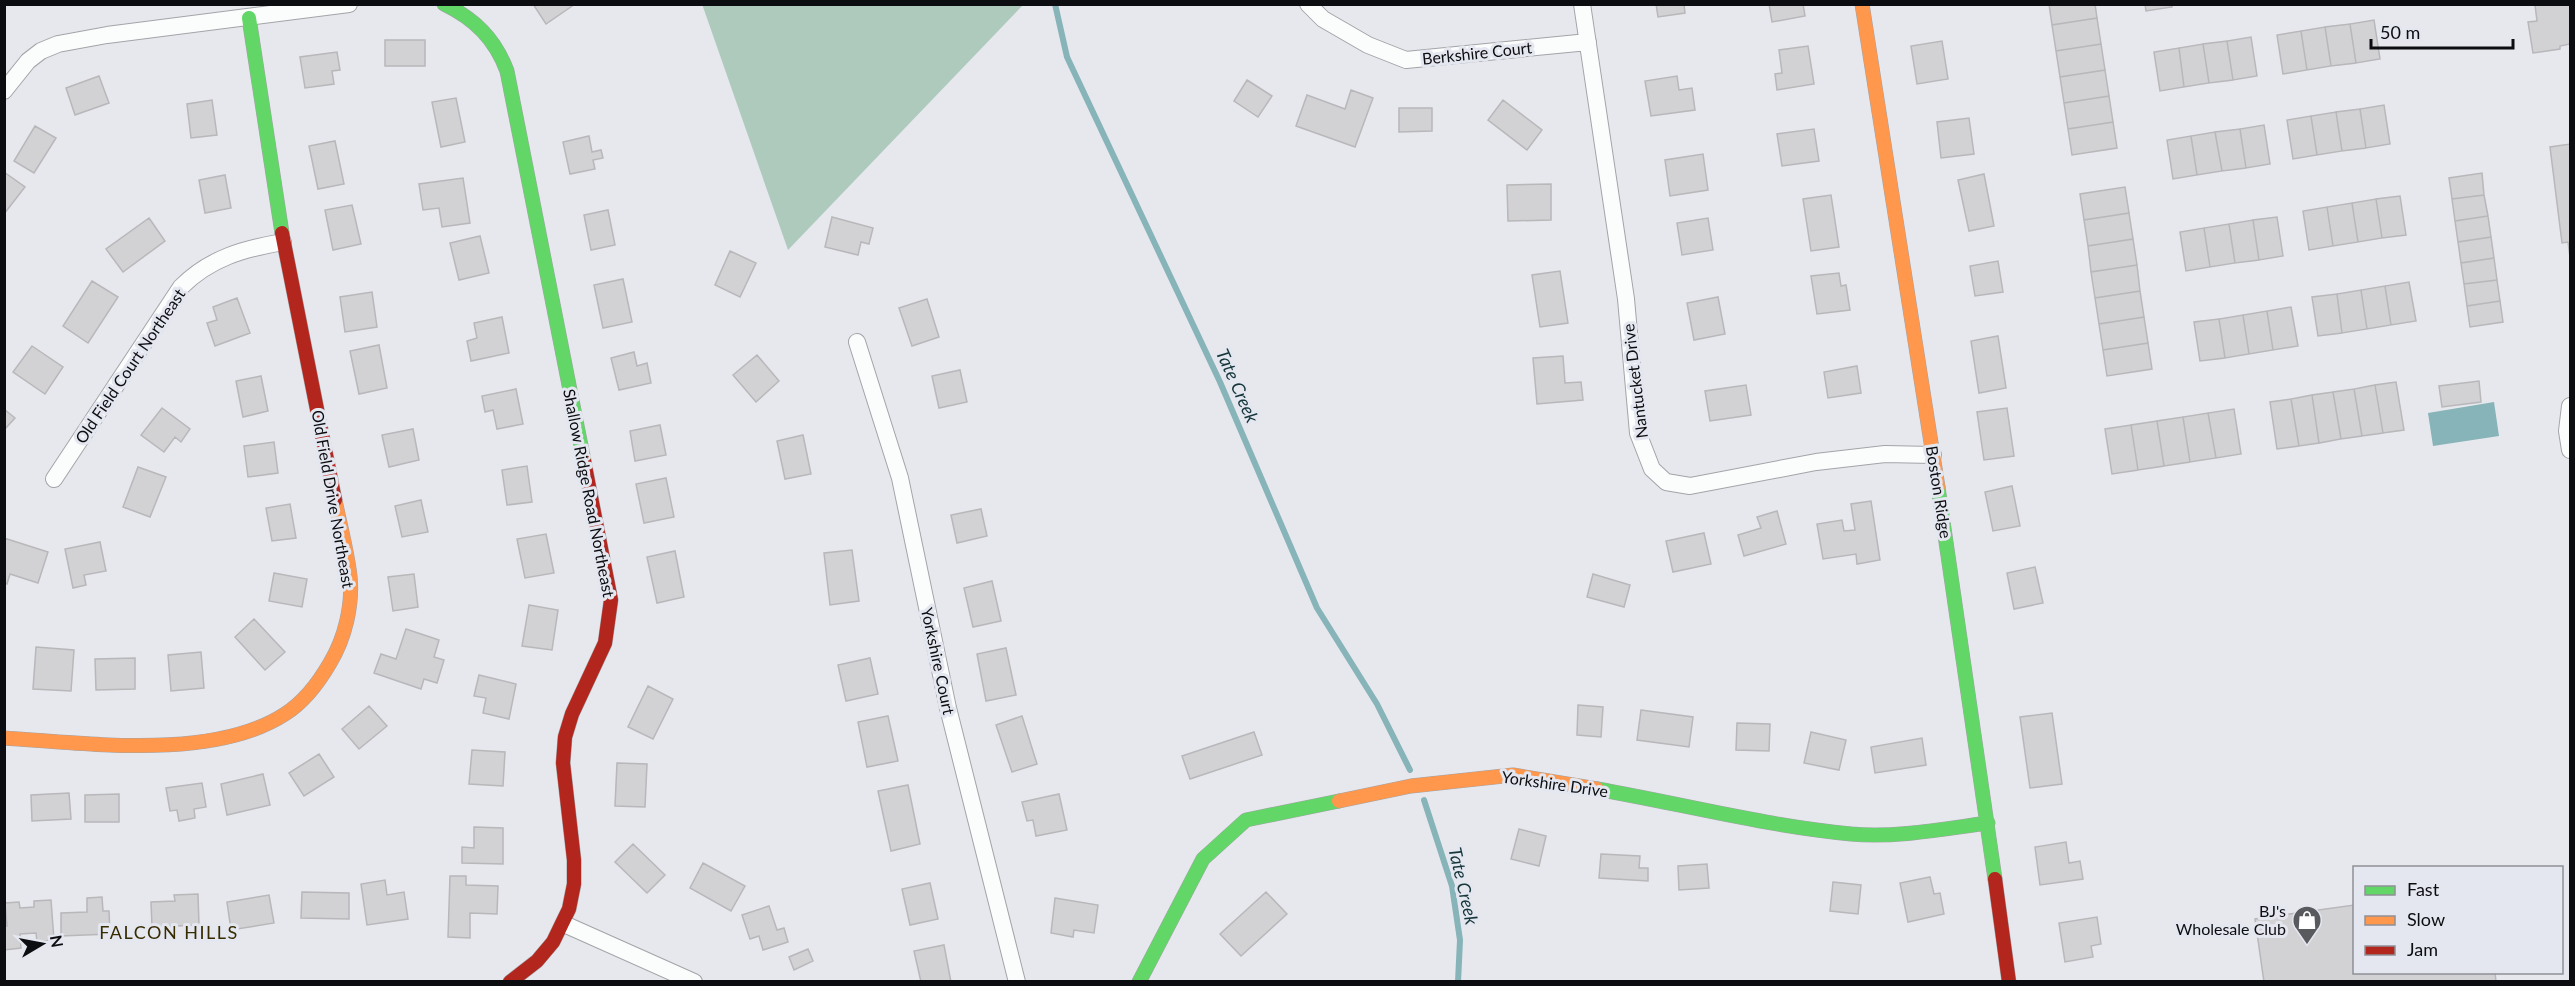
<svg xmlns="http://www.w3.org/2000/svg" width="2575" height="986" font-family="Lato,sans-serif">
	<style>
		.forest { fill: #aecabd }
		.water { fill: #87b4b8 }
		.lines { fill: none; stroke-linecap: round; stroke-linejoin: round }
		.stream { stroke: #87b4b8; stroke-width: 6 }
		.building { fill: #d2d1d4; stroke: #b8b7ba; stroke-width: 1.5 }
		.street-casing { stroke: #a3a4a8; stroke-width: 18 }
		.fast-casing { stroke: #a3a4a8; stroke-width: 15 }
		.slow-casing { stroke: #a3a4a8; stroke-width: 15 }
		.jam-casing { stroke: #a3a4a8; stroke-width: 15 }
		.street { stroke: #fbfcfc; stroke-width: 16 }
		.fast { stroke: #63d668; stroke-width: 14 }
		.slow { stroke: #ff974d; stroke-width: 14 }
		.jam { stroke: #b3261e; stroke-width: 14 }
		.labels { text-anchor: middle; stroke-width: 6; stroke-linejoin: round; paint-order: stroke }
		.street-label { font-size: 16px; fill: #0c0d10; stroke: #e4e7f0 }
		.poi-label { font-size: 16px; fill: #0c0d10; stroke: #e4e7f0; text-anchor: end }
		.water-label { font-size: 18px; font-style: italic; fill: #163739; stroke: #e4e7f0 }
		.neighbourhood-label { font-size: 18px; letter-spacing: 1.5px; fill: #372b00; stroke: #e4e7f0 }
	</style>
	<rect width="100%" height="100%" fill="#e7e8ed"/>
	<path class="forest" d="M702,4H1023V5L788,250Z"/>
	<path class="water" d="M2494,402L2499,436L2433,446L2428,413Z"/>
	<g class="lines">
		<path class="stream" d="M1055,4L1067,57L1220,382L1317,608L1377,704L1410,770
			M1424,800L1452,886L1460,940L1458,982"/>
	</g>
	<path class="building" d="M533,4H575L546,24Z
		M1656,4H1684L1685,13L1658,17Z
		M1769,4H1803L1805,16L1772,22Z
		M2049,4H2095L2097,18L2052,25Z
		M2145,4H2171L2172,7L2146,11Z
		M2527,4H2570V44L2560,46V49L2533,53L2528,22L2537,21L2535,5Z
		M2097,18L2101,44L2056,51L2052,25Z
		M2374,20L2380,59L2356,63L2350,24Z
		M2350,24L2356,63L2331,66L2325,27Z
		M2325,27L2331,66L2307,70L2301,31Z
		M2301,31L2307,70L2283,74L2277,35Z
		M2251,37L2257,76L2233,80L2227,41Z
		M385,40H425V66H385Z
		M1942,41L1948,79L1917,84L1911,46Z
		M2227,41L2233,80L2209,83L2203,44Z
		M2101,44L2105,70L2060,77L2056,51Z
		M2203,44L2209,83L2184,87L2179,48Z
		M1808,46L1814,84L1777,90L1775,74L1782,73L1779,50Z
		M2179,48L2184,87L2160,91L2154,52Z
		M337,52L340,70L332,71L334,84L305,88L300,57Z
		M2105,70L2109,96L2064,103L2060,77Z
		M99,76L109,103L75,115L66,88Z
		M1677,76L1679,90L1692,88L1695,110L1651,116L1645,81Z
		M1247,80L1272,96L1258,117L1234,101Z
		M1351,90L1373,98L1355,147L1296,126L1307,95L1345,109Z
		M2109,96L2113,122L2068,129L2064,103Z
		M456,98L465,142L441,147L432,102Z
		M212,100L217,135L191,138L187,104Z
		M1503,100L1542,130L1527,150L1488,120Z
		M2384,105L2390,144L2366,148L2360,109Z
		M1399,108H1432V131L1399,132Z
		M2360,109L2366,148L2342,151L2336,112Z
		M2336,112L2342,151L2317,155L2311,116Z
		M2311,116L2317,155L2293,159L2287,120Z
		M1969,118L1974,154L1941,158L1937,122Z
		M2113,122L2117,148L2072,155L2068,129Z
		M2264,125L2270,164L2246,168L2240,129Z
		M35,126L56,138L34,173L14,161Z
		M1814,129L1819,161L1782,166L1777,134Z
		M2240,129L2246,168L2222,171L2215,132Z
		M2215,132L2222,171L2197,175L2191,136Z
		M589,136L592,152L601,150L603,158L593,160L595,169L570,174L563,142Z
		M2191,136L2197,175L2173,179L2167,140Z
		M335,141L344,184L318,189L309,146Z
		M2570,144V257L2568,242L2562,243L2550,147Z
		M1703,154L1708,190L1670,196L1665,160Z
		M4,172L25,187L4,214Z
		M2482,173L2484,195L2452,199L2449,178Z
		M1984,174L1994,226L1969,231L1958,180Z
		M225,175L231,208L205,213L199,180Z
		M463,178L470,223L442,227L439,208L423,210L419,184Z
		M1551,184V220L1508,221L1507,185Z
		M2125,187L2129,213L2084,220L2080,194Z
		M1831,195L1839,247L1811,251L1803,199Z
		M2484,195L2488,216L2455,221L2452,199Z
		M2400,196L2406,235L2382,238L2376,199Z
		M2376,199L2382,238L2358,242L2352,203Z
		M2352,203L2358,242L2333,246L2327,207Z
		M352,205L361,244L333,250L325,210Z
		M2327,207L2333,246L2309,250L2303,211Z
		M608,210L615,245L591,250L584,215Z
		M2129,213L2133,239L2088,246L2084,220Z
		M2488,216L2491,237L2458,242L2455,221Z
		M832,217L873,228L869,244L861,242L858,255L825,247Z
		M2277,217L2283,256L2259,260L2253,220Z
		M149,218L165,241L123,272L106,249Z
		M1708,218L1713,250L1682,255L1677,223Z
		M2253,220L2259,260L2235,263L2229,224Z
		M2229,224L2235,263L2210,267L2204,228Z
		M2204,228L2210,267L2186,271L2180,232Z
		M480,236L489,273L459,280L450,243Z
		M2491,237L2494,258L2461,263L2458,242Z
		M2133,239L2137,265L2091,272L2088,246Z
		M730,251L756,263L740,297L715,285Z
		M2494,258L2497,280L2464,284L2461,263Z
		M1998,261L2003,292L1975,296L1970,266Z
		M2137,265L2140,291L2095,298L2091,272Z
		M1560,271L1568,323L1540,327L1532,275Z
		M1839,273L1841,286L1846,285L1850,310L1817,314L1811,276Z
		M623,279L632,322L603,328L594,285Z
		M2497,280L2500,301L2467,306L2464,284Z
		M92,281L118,297L88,343L63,326Z
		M2409,282L2416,321L2391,325L2385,286Z
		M2385,286L2391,325L2367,329L2361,290Z
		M2361,290L2367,329L2342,333L2337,294Z
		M2140,291L2144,317L2099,324L2095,298Z
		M372,292L377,327L345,332L340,297Z
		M2337,294L2342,333L2318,336L2312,297Z
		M1718,297L1725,334L1694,340L1687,303Z
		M237,298L250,333L215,346L207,323L217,320L213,307Z
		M927,299L939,337L912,346L899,308Z
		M2500,301L2503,322L2470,327L2467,306Z
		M2291,307L2298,346L2273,350L2267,311Z
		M2267,311L2273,350L2249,354L2243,315Z
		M2243,315L2249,354L2225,358L2219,319Z
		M502,317L509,353L471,361L467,341L477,338L474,323Z
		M2144,317L2148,343L2103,350L2099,324Z
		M2219,319L2225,358L2200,361L2194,322Z
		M1998,336L2006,388L1979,393L1971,341Z
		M2148,343L2152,369L2107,376L2103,350Z
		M379,345L387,388L359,394L350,351Z
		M32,346L63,367L45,394L13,372Z
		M634,352L637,366L647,363L651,383L619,390L611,358Z
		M757,355L779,381L756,402L733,375Z
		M1563,356L1565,383L1581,382L1583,400L1537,404L1533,358Z
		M1857,366L1861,393L1828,398L1824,372Z
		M960,370L967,402L939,408L932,376Z
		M261,376L268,411L243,417L236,381Z
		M2479,381L2481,402L2442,407L2439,386Z
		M2396,382L2404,430L2383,433L2375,385Z
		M1746,385L1751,415L1710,421L1705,391Z
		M2375,385L2383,433L2362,436L2354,389Z
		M516,389L523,424L497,429L493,410L485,412L482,396Z
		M2354,389L2362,436L2341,439L2333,392Z
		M2333,392L2341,439L2319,443L2312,395Z
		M2312,395L2319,443L2299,446L2291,399Z
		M2291,399L2299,446L2277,449L2270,402Z
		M162,408L190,429L181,442L175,437L164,452L141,435Z
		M2007,408L2014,456L1984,460L1977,412Z
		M4,409L15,418L4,430Z
		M2234,409L2241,454L2216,458L2208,413Z
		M2208,413L2216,458L2190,462L2183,417Z
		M2183,417L2190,462L2164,466L2157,421Z
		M2157,421L2164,466L2138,470L2131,425Z
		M660,425L666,455L635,461L630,431Z
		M2131,425L2138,470L2112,474L2105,429Z
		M413,429L419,460L389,467L382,435Z
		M803,435L811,474L785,479L777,441Z
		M274,442L278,473L248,477L244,446Z
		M527,466L532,502L507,505L502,470Z
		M138,467L166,477L150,517L123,507Z
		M666,478L674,517L644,523L636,484Z
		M2012,486L2020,526L1993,531L1985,492Z
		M421,500L428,532L402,537L395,506Z
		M1871,501L1880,560L1857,564L1856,554L1823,559L1817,524L1842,520L1844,531L1855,530L1851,504Z
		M290,504L296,538L272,541L266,508Z
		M981,509L987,536L957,543L951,515Z
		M1777,511L1786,544L1744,556L1738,535L1761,528L1757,517Z
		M1704,533L1711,564L1673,572L1666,541Z
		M546,534L554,573L525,578L517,539Z
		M4,538L48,552L38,583L10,574L7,584L4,583Z
		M100,542L106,571L84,575L86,585L73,588L65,549Z
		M852,550L859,601L830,605L824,553Z
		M675,551L684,597L657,603L647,557Z
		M2035,567L2043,603L2014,609L2007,573Z
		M274,573L307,579L302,607L269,601Z
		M414,574L418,607L393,611L388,577Z
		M1593,574L1630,585L1624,607L1587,597Z
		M992,581L1001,621L973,627L964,588Z
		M529,605L558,610L552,650L522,646Z
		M254,619L285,652L265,670L235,637Z
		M406,629L439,640L434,657L444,660L437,683L424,679L421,689L374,673L381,654L396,659Z
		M36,647L74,650L71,691L33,689Z
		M1006,648L1016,695L986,701L977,654Z
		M201,652L204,688L171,691L168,655Z
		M135,658V689L96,690L95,659Z
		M870,658L878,694L846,701L838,665Z
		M479,675L516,684L509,719L483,713L486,698L474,696Z
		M648,686L673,699L653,739L628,727Z
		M1578,705L1603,707L1601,737L1577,735Z
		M369,706L387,726L359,749L342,729Z
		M1641,710L1693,717L1689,747L1637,740Z
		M2052,713L2062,784L2030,788L2020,717Z
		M888,716L898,761L867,767L858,722Z
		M1022,716L1037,764L1012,772L996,725Z
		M1737,723L1770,724L1769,751L1736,750Z
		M1254,732L1262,755L1190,779L1182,756Z
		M1811,732L1846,740L1839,770L1804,763Z
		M1922,738L1926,765L1875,773L1871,747Z
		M472,750L505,752L503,786L469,784Z
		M319,754L334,777L304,796L289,773Z
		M617,763L647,764L645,807L615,806Z
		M263,774L270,805L227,815L221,784Z
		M202,783L206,807L194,809L195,818L179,821L177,810L170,811L166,788Z
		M908,785L920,844L891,851L878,791Z
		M69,793L71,819L32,821L31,795Z
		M119,794V822H85V795Z
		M1059,794L1067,830L1036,836L1033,820L1027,821L1022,802Z
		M474,827L503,828V864L462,863V847L474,848Z
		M1519,829L1546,836L1539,866L1511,859Z
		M2066,842L2069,863L2080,861L2083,879L2040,885L2035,847Z
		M633,844L665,875L647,893L615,862Z
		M1601,854L1640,856L1639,868H1648V881L1599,878Z
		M703,863L745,886L731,911L690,888Z
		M1707,864L1709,888L1679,890L1678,866Z
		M450,876H466V885L498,886L497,914L470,913V938L448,937Z
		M1930,877L1934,894L1940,893L1944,914L1908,922L1900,883Z
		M385,880L387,895L404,892L408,919L367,925L361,884Z
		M1833,882L1861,885L1858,914L1830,911Z
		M930,883L938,919L910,925L902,889Z
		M302,892L349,893V919L301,918Z
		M1266,892L1287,914L1241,956L1220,934Z
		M198,894L199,925L152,927L151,902L175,901L174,895Z
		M269,895L274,923L231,930L227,902Z
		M102,897L103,911H109L110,934L61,936V913L87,912V898Z
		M1055,898L1098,905L1094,933L1074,930L1073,937L1051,933Z
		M51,900L54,940L37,942L36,933L20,934L21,948L4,950V926H7L5,903L19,902L20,908L34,907V901Z
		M2354,905V972H2495L2496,982H2264L2255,919Z
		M769,906L777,930L784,928L788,942L763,950L759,936L750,939L742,915Z
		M2097,917L2101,944L2091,946L2093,957L2065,962L2059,923Z
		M944,945L951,982H921L914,951Z
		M808,949L813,961L794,970L789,957Z"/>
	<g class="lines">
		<g class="street-casing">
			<path id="street" d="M1308,4L1323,19L1368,45L1406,60L1588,42
				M1582,4L1626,299L1638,433L1652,469L1666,482L1690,486L1816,462L1885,454L1933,455
				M4,91L28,61L41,51L58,44L107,35L349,4
				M857,342L900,478L948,708L1017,982
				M2570,406L2567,431L2570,450
				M54,479L181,287C210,258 243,249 283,242
				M564,924L694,982"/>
		</g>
		<g class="fast-casing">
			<path id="fast" d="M444,4C475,19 495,39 507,71L584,461
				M249,18L282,233
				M1938,487L1995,879
				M1597,789C1682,804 1766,826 1851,834C1896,838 1943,829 1988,823
				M1139,982L1203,859L1246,820L1339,801"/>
		</g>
		<g class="slow-casing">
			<path id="slow" d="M1862,4L1938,487
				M4,738C86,743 213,761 285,714C304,702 319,682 330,663C345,638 353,605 350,576C347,550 340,525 335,500
				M1339,801L1411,786L1513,775L1597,789"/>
		</g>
		<g class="jam-casing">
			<path id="jam" d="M282,233L335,500
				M1995,879L2009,982
				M510,982L537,961L553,942L569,909L574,884V860L563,763L565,737L572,714L605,643L611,600L584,461"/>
		</g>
		<use href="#street" class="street"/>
		<use href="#fast" class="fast"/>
		<use href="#slow" class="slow"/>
		<use href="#jam" class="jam"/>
	</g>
	<defs>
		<g id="shop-pin" transform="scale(1.5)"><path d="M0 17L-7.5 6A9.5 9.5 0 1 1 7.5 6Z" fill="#595a5d" stroke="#e4e7f0"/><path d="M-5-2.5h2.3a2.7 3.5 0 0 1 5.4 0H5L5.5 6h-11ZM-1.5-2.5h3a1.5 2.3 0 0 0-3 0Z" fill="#fff"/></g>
	</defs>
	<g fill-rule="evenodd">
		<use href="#shop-pin" x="2307" y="920"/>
	</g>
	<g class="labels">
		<g class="street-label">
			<text transform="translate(1477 53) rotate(-6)" y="6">Berkshire Court</text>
			<text transform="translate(130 366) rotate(-56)" y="6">Old Field Court Northeast</text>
			<text transform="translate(1635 381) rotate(-97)" y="6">Nantucket Drive</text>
			<text transform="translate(1939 492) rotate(81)" y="6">Boston Ridge</text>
			<text transform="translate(589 493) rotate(79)" y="6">Shallow Ridge Road Northeast</text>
			<text transform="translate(333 499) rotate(80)" y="6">Old Field Drive Northeast</text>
			<text transform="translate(938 661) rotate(78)" y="6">Yorkshire Court</text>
			<text transform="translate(1555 784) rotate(8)" y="6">Yorkshire Drive</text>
		</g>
		<g class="poi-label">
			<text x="2286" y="917">BJ's<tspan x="2286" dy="18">Wholesale Club</tspan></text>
		</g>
		<g class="water-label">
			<text transform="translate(1237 386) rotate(66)" y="6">Tate Creek</text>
			<text transform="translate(1463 886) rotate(77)" y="6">Tate Creek</text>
		</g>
		<g class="neighbourhood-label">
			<text x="169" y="939">FALCON HILLS</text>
		</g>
	</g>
	<rect width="2575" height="986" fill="none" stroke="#0c0d10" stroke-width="12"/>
	<rect x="2353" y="866" width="210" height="108" fill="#e4e7f0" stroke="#8e9096" stroke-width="1.5"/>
	<rect x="2365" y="886" width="30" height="9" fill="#63d668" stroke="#8e9096" stroke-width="1.5"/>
	<text x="2407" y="896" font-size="18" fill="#0c0d10">Fast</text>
	<rect x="2365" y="916" width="30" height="9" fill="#ff974d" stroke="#8e9096" stroke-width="1.5"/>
	<text x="2407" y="926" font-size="18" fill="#0c0d10">Slow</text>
	<rect x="2365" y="946" width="30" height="9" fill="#b3261e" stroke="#8e9096" stroke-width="1.5"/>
	<text x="2407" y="956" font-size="18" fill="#0c0d10">Jam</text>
	<g transform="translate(42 944) rotate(80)" stroke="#e4e7f0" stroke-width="4.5" paint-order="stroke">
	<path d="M0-4.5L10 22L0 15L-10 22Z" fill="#0c0d10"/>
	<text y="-9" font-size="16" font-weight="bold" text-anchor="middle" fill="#0c0d10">N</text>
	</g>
	<path d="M2371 39v9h142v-9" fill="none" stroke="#0c0d10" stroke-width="3"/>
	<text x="2380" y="39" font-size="18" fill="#0c0d10" stroke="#e4e7f0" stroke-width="4.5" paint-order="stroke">50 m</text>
</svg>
